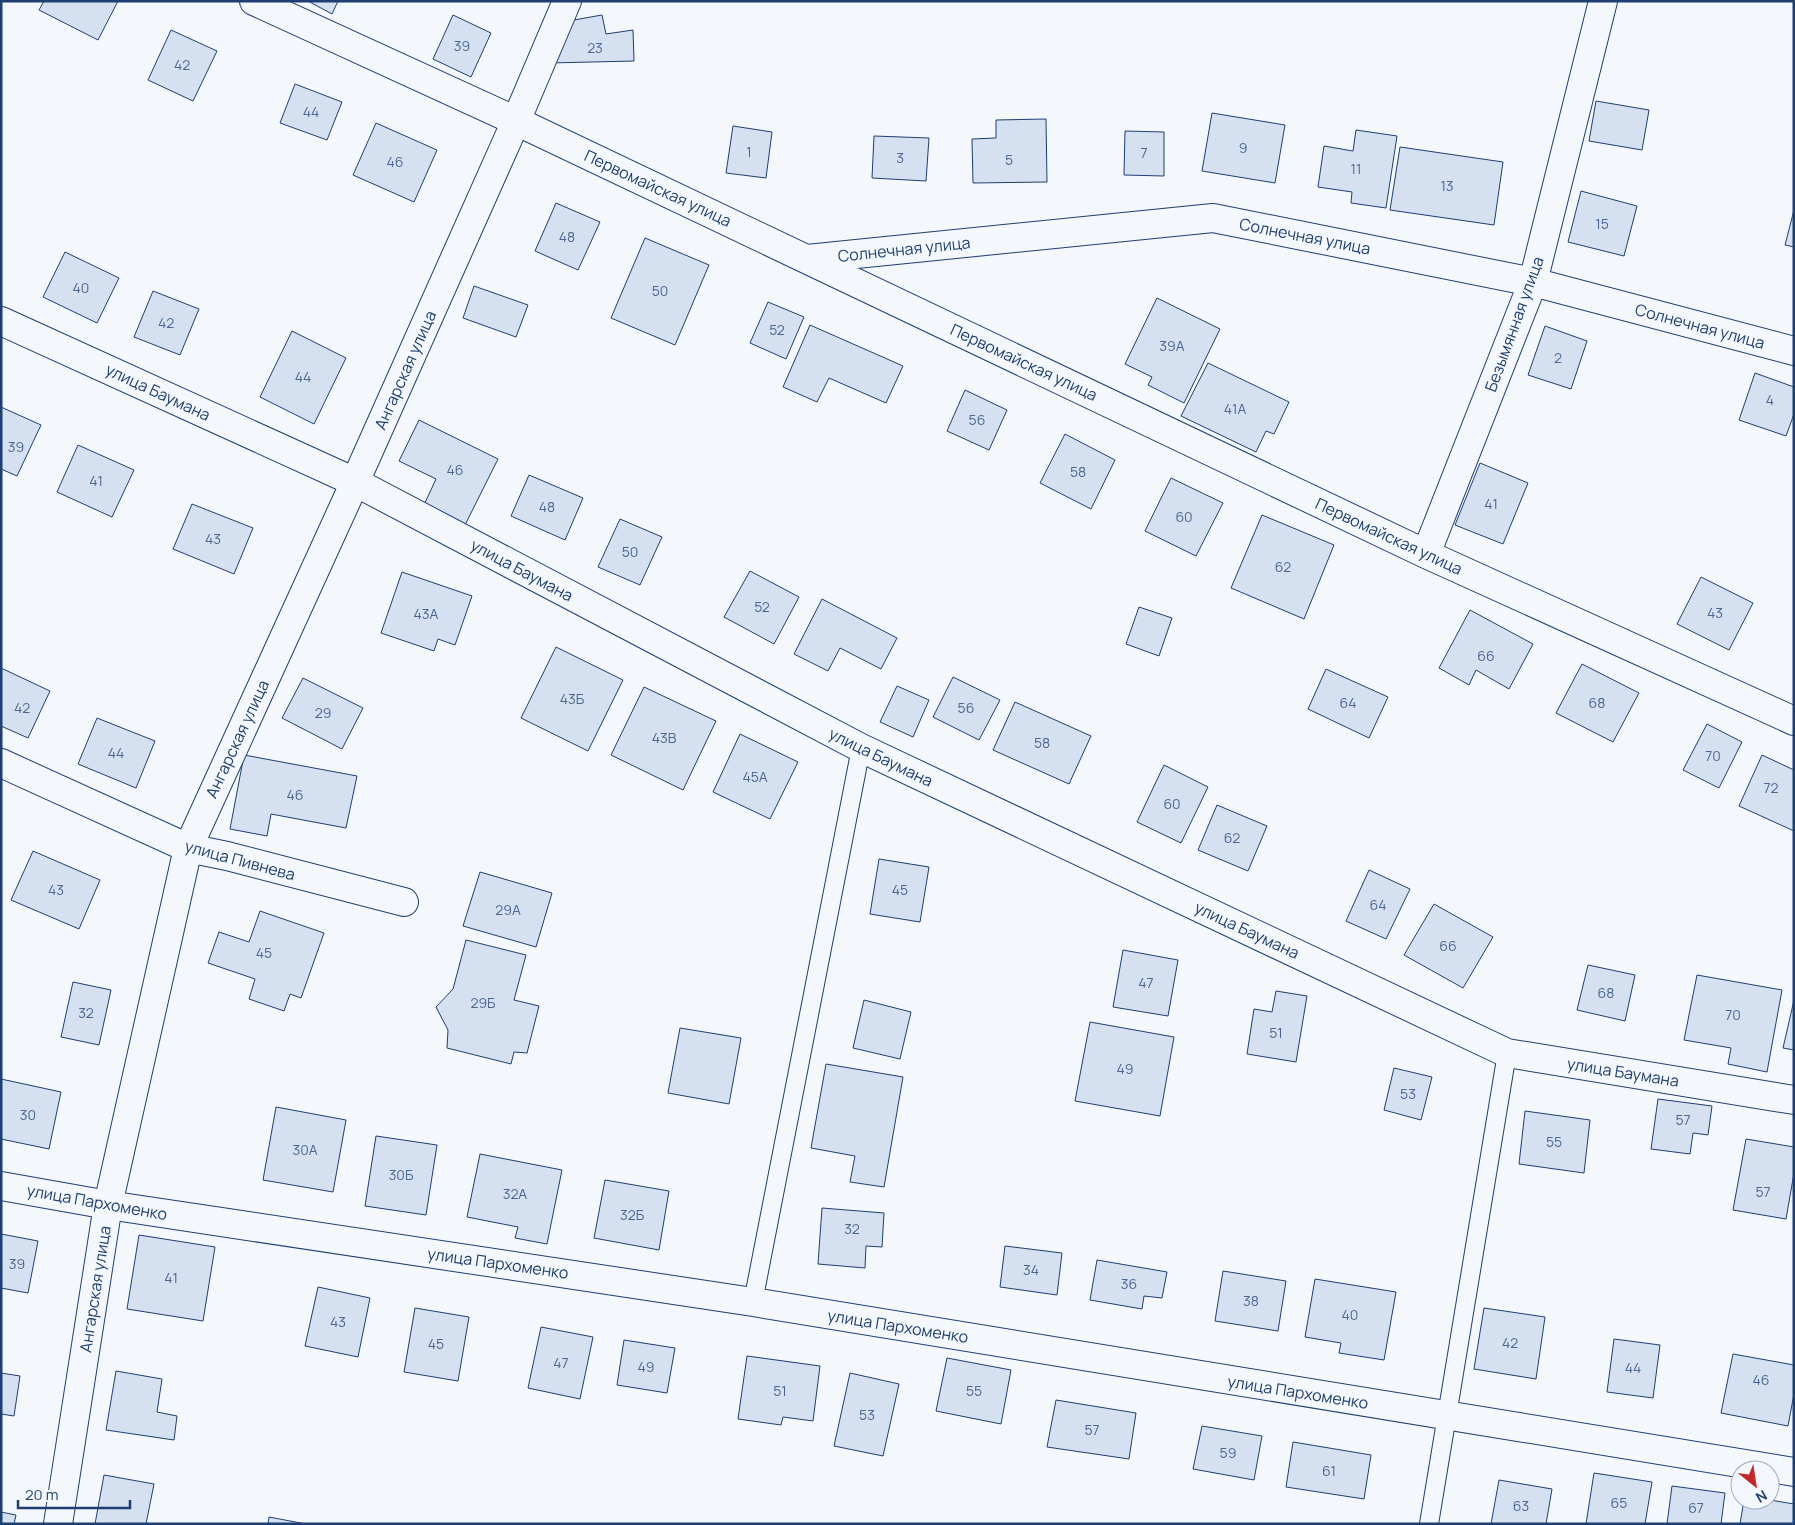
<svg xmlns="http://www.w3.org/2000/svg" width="1795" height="1525" font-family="Manrope,sans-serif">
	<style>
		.building { fill: #d5e0f0; stroke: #1d3f73 }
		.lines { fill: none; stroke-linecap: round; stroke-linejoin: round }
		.service-casing { stroke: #1d3f73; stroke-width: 20 }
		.minor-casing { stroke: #1d3f73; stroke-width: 30 }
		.service { stroke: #f4f7fb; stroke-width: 18 }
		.minor { stroke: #f4f7fb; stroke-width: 28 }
		.labels { text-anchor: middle; stroke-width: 4; stroke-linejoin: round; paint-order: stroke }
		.number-label { font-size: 14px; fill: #4b6792 }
		.street-label { font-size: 16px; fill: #1d3f73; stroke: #f4f7fb }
	</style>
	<rect width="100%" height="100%" fill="#f4f7fb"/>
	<path class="building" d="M44,1H118L98,40L39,10Z
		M308,1H338L332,14Z
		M453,15L491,33L471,77L433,59Z
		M602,15L606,34L633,30L634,61L549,63L568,21Z
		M171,30L217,51L193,101L148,80Z
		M295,84L342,102L327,140L280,123Z
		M1596,101L1649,110L1642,150L1589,141Z
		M1212,113L1285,125L1275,183L1202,171Z
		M1046,119L1047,182L973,183L972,139L996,138V120Z
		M376,123L437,150L414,202L353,175Z
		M733,126L772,132L766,178L726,173Z
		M1356,130L1397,136L1386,208L1351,203L1352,192L1318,187L1324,146L1353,151Z
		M1125,131L1164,132V176L1124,175Z
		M874,136L929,138L926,181L872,178Z
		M1400,147L1503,162L1494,225L1390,210Z
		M1581,191L1637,206L1624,256L1568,242Z
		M556,203L600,222L578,270L535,251Z
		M1794,210V247L1785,245Z
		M645,238L709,265L675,345L611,318Z
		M65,252L119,278L97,323L43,297Z
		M474,286L528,305L516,337L463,318Z
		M153,291L199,309L180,355L134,337Z
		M1157,298L1220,329L1184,403L1148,385L1152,377L1125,364Z
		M768,302L804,317L786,359L750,343Z
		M810,325L903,366L886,403L829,378L817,402L783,387Z
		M1545,326L1587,341L1571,389L1528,375Z
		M292,331L346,358L314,424L260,397Z
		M1208,363L1289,402L1274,434L1266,431L1256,452L1181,416Z
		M1755,373L1794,387V414L1786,436L1739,420Z
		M965,390L1007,410L989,450L947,431Z
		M1,407L41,425L17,476L1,469Z
		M419,420L498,459L464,527L423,507L436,479L399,461Z
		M1065,434L1115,460L1091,509L1040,483Z
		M78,445L134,470L112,517L57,492Z
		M1480,463L1528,483L1503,544L1455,525Z
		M529,475L583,498L565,540L511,516Z
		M1171,478L1223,503L1196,556L1145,531Z
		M192,504L253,528L234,574L173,549Z
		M1262,515L1334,545L1304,619L1231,588Z
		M620,519L662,537L640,585L598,567Z
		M750,571L799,597L774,644L724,617Z
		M402,572L472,596L455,645L438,639L434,651L381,633Z
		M1701,577L1753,603L1729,650L1677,624Z
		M822,599L897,638L881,669L840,648L828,671L794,654Z
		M1139,607L1172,618L1159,656L1126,644Z
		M1470,610L1533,644L1509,689L1476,670L1469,685L1439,668Z
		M556,647L623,680L588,751L521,718Z
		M1582,664L1639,693L1613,742L1556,713Z
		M1,668L50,691L28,738L1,726Z
		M1326,669L1388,697L1369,738L1308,709Z
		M953,677L1000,700L979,740L933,717Z
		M303,678L363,708L342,749L282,718Z
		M897,686L929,700L913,737L880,722Z
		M644,687L716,721L683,790L611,755Z
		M1015,702L1091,736L1069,784L993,750Z
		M97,718L155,741L136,788L78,764Z
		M1707,724L1742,742L1719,788L1683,770Z
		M740,734L798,762L770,819L713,792Z
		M244,755L357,776L346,828L271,814L267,836L230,829Z
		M1762,755L1794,770V831L1739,806Z
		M1164,765L1208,787L1181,843L1137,822Z
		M1217,805L1267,826L1248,871L1198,850Z
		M33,851L100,880L79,929L11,900Z
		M879,859L929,867L920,922L870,914Z
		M1369,870L1410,889L1386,939L1346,921Z
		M480,872L552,893L536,947L463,926Z
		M1434,904L1493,937L1463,988L1404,955Z
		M260,911L324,933L301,998L290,994L284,1011L249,999L255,979L208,963L219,932L249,942Z
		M466,940L526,955L514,1000L539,1006L527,1053L514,1052L511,1064L447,1048L448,1030L436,1007L453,989Z
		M1123,950L1178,960L1168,1016L1113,1007Z
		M1588,965L1635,975L1625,1021L1577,1010Z
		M1697,975L1782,990L1767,1072L1728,1064L1731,1048L1684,1040Z
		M73,982L111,990L99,1045L61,1037Z
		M1276,991L1307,996L1296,1062L1247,1054L1254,1009L1272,1012Z
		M864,1000L911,1012L900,1059L853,1048Z
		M1794,1000V1050L1783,1048Z
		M1090,1022L1174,1037L1160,1116L1075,1101Z
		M680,1028L741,1038L729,1104L668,1093Z
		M826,1064L903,1077L884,1187L850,1182L855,1156L811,1148Z
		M1394,1068L1432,1077L1421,1120L1384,1110Z
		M1,1079L61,1092L49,1149L1,1139Z
		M1658,1099L1712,1106L1708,1135L1693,1133L1690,1154L1651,1149Z
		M276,1107L346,1120L333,1192L263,1180Z
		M1525,1111L1590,1120L1584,1173L1519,1164Z
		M376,1136L437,1145L426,1215L365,1206Z
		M1746,1139L1794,1147V1173L1786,1219L1733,1210Z
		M480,1154L562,1170L547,1244L515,1238L518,1227L467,1217Z
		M605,1180L669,1191L659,1250L594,1238Z
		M822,1208L884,1213L882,1247L866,1246L865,1268L818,1264Z
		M1,1234L38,1241L28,1293L1,1288Z
		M139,1235L215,1247L203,1321L127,1309Z
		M1005,1246L1062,1253L1057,1295L1000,1287Z
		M1097,1260L1167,1272L1162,1298L1144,1296L1142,1309L1090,1300Z
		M1223,1271L1286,1281L1278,1331L1215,1321Z
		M1315,1279L1396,1292L1384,1360L1339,1353L1341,1343L1305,1337Z
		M318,1287L370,1298L358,1357L305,1346Z
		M415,1308L469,1317L458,1381L404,1372Z
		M1484,1308L1545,1317L1536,1379L1474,1369Z
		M541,1327L593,1337L580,1399L528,1388Z
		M1614,1339L1660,1345L1653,1398L1607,1392Z
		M624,1340L675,1348L667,1393L617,1385Z
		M1733,1354L1794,1365V1394L1788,1426L1721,1413Z
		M747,1356L820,1366L813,1421L783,1417L781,1425L738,1419Z
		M947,1358L1011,1370L1001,1424L936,1411Z
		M116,1371L162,1379L157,1412L177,1416L174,1440L106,1430Z
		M1,1373L20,1376L14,1416L1,1414Z
		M850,1373L899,1384L883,1456L834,1446Z
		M1056,1400L1136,1413L1129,1459L1047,1447Z
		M1202,1426L1262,1436L1254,1480L1193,1469Z
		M1293,1442L1371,1455L1364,1499L1286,1487Z
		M1594,1473L1652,1482L1645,1524H1586Z
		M104,1475L154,1484L146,1524H95Z
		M1499,1480L1552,1489L1546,1524H1491Z
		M1672,1486L1725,1493L1721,1524H1667Z
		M1744,1500H1770L1794,1504V1524H1740Z
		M1,1512L16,1515L14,1524H1Z
		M269,1517L306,1524H268Z"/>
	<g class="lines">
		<g class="service-casing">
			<path id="service" d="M753,1302L861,748
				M1429,1524L1507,1053"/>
		</g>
		<g class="minor-casing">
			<path id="minor" d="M254,1L516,121L1426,554L1794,721
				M807,259L1213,218L1533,282L1794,351
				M1,321L355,482L861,748L1507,1053L1794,1100
				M1426,554L1533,282L1603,1
				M1,763L188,848L227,856L404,902
				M1,1186L108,1205L753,1302L1794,1472
				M58,1524L108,1205L188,848L355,482L516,121L567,1"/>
		</g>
		<use href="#service" class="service"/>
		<use href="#minor" class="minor"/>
	</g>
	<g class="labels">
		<g class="number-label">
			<text x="462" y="51">39</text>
			<text x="595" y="53">23</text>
			<text x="182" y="70">42</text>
			<text x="311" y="117">44</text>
			<text x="1243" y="153">9</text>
			<text x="749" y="157">1</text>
			<text x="1144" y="158">7</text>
			<text x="900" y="163">3</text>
			<text x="1009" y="165">5</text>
			<text x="395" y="167">46</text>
			<text x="1356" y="174">11</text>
			<text x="1447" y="191">13</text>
			<text x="1602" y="229">15</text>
			<text x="567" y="242">48</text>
			<text x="81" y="293">40</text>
			<text x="660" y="296">50</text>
			<text x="166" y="328">42</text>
			<text x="777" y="335">52</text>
			<text x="1172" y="351">39А</text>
			<text x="1558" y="363">2</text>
			<text x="303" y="382">44</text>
			<text x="1770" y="405">4</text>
			<text x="1235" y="414">41А</text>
			<text x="977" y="425">56</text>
			<text x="16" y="452">39</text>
			<text x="455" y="475">46</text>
			<text x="1078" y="477">58</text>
			<text x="96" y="486">41</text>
			<text x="1491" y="509">41</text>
			<text x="547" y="512">48</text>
			<text x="1184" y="522">60</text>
			<text x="213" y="544">43</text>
			<text x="630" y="557">50</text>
			<text x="1283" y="572">62</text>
			<text x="762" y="612">52</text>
			<text x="1715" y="618">43</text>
			<text x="426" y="619">43А</text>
			<text x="1486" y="661">66</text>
			<text x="572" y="704">43Б</text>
			<text x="1348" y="708">64</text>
			<text x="1597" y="708">68</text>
			<text x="22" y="713">42</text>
			<text x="966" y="713">56</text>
			<text x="323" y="718">29</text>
			<text x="664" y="743">43В</text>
			<text x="1042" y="748">58</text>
			<text x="116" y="758">44</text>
			<text x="1713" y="761">70</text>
			<text x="755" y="782">45А</text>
			<text x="1771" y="793">72</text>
			<text x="295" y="800">46</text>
			<text x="1172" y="809">60</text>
			<text x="1232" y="843">62</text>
			<text x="56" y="895">43</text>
			<text x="900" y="895">45</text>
			<text x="1378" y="910">64</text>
			<text x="508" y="915">29А</text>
			<text x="1448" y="951">66</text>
			<text x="264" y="958">45</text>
			<text x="1146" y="988">47</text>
			<text x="1606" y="998">68</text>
			<text x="483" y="1008">29Б</text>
			<text x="86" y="1018">32</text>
			<text x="1733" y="1020">70</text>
			<text x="1276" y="1038">51</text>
			<text x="1125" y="1074">49</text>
			<text x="1408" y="1099">53</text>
			<text x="28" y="1120">30</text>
			<text x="1683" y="1125">57</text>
			<text x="1554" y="1147">55</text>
			<text x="305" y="1155">30А</text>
			<text x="401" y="1180">30Б</text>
			<text x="1763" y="1197">57</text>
			<text x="515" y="1199">32А</text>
			<text x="632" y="1220">32Б</text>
			<text x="852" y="1234">32</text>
			<text x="17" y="1269">39</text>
			<text x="1031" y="1275">34</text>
			<text x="171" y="1283">41</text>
			<text x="1129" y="1289">36</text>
			<text x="1251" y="1306">38</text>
			<text x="1350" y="1320">40</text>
			<text x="338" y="1327">43</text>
			<text x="1510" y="1348">42</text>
			<text x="436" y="1349">45</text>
			<text x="561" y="1368">47</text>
			<text x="646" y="1372">49</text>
			<text x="1633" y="1373">44</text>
			<text x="1761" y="1385">46</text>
			<text x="780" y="1396">51</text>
			<text x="974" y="1396">55</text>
			<text x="867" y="1420">53</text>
			<text x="1092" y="1435">57</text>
			<text x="1228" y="1458">59</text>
			<text x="1329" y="1476">61</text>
			<text x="1619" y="1508">65</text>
			<text x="1521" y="1511">63</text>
			<text x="1696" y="1513">67</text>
		</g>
		<g class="street-label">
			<text transform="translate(658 188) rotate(25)" y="6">Первомайская улица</text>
			<text transform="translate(1305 236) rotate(11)" y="6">Солнечная улица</text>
			<text transform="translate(904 249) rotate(-6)" y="6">Солнечная улица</text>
			<text transform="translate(1514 324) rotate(-70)" y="6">Безымянная улица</text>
			<text transform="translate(1700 326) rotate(15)" y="6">Солнечная улица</text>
			<text transform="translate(1024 362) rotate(25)" y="6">Первомайская улица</text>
			<text transform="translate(405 370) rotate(-66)" y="6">Ангарская улица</text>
			<text transform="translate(158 392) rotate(25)" y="6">улица Баумана</text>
			<text transform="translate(1389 536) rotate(25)" y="6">Первомайская улица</text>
			<text transform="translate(522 570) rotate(28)" y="6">улица Баумана</text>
			<text transform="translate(237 739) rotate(-65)" y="6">Ангарская улица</text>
			<text transform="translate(881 757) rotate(26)" y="6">улица Баумана</text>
			<text transform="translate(240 860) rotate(15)" y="6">улица Пивнева</text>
			<text transform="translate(1247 930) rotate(25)" y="6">улица Баумана</text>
			<text transform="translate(1623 1072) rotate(9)" y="6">улица Баумана</text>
			<text transform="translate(97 1202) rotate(10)" y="6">улица Пархоменко</text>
			<text transform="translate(498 1263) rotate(8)" y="6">улица Пархоменко</text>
			<text transform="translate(95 1289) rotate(-81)" y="6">Ангарская улица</text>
			<text transform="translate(898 1326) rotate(9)" y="6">улица Пархоменко</text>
			<text transform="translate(1298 1392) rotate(9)" y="6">улица Пархоменко</text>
		</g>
	</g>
	<rect width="1795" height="1525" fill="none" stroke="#1d3f73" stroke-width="5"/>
	<g transform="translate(1755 1485) rotate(150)"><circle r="24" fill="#f4f7fb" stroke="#9eadc5"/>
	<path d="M0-4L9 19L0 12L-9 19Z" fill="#c62828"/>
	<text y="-8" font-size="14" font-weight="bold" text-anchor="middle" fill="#1d3f73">N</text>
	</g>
	<path d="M18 1500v8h112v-8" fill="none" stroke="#1d3f73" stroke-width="2.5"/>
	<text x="25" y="1500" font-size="15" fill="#1d3f73" stroke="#f4f7fb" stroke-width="4" paint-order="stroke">20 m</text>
</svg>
